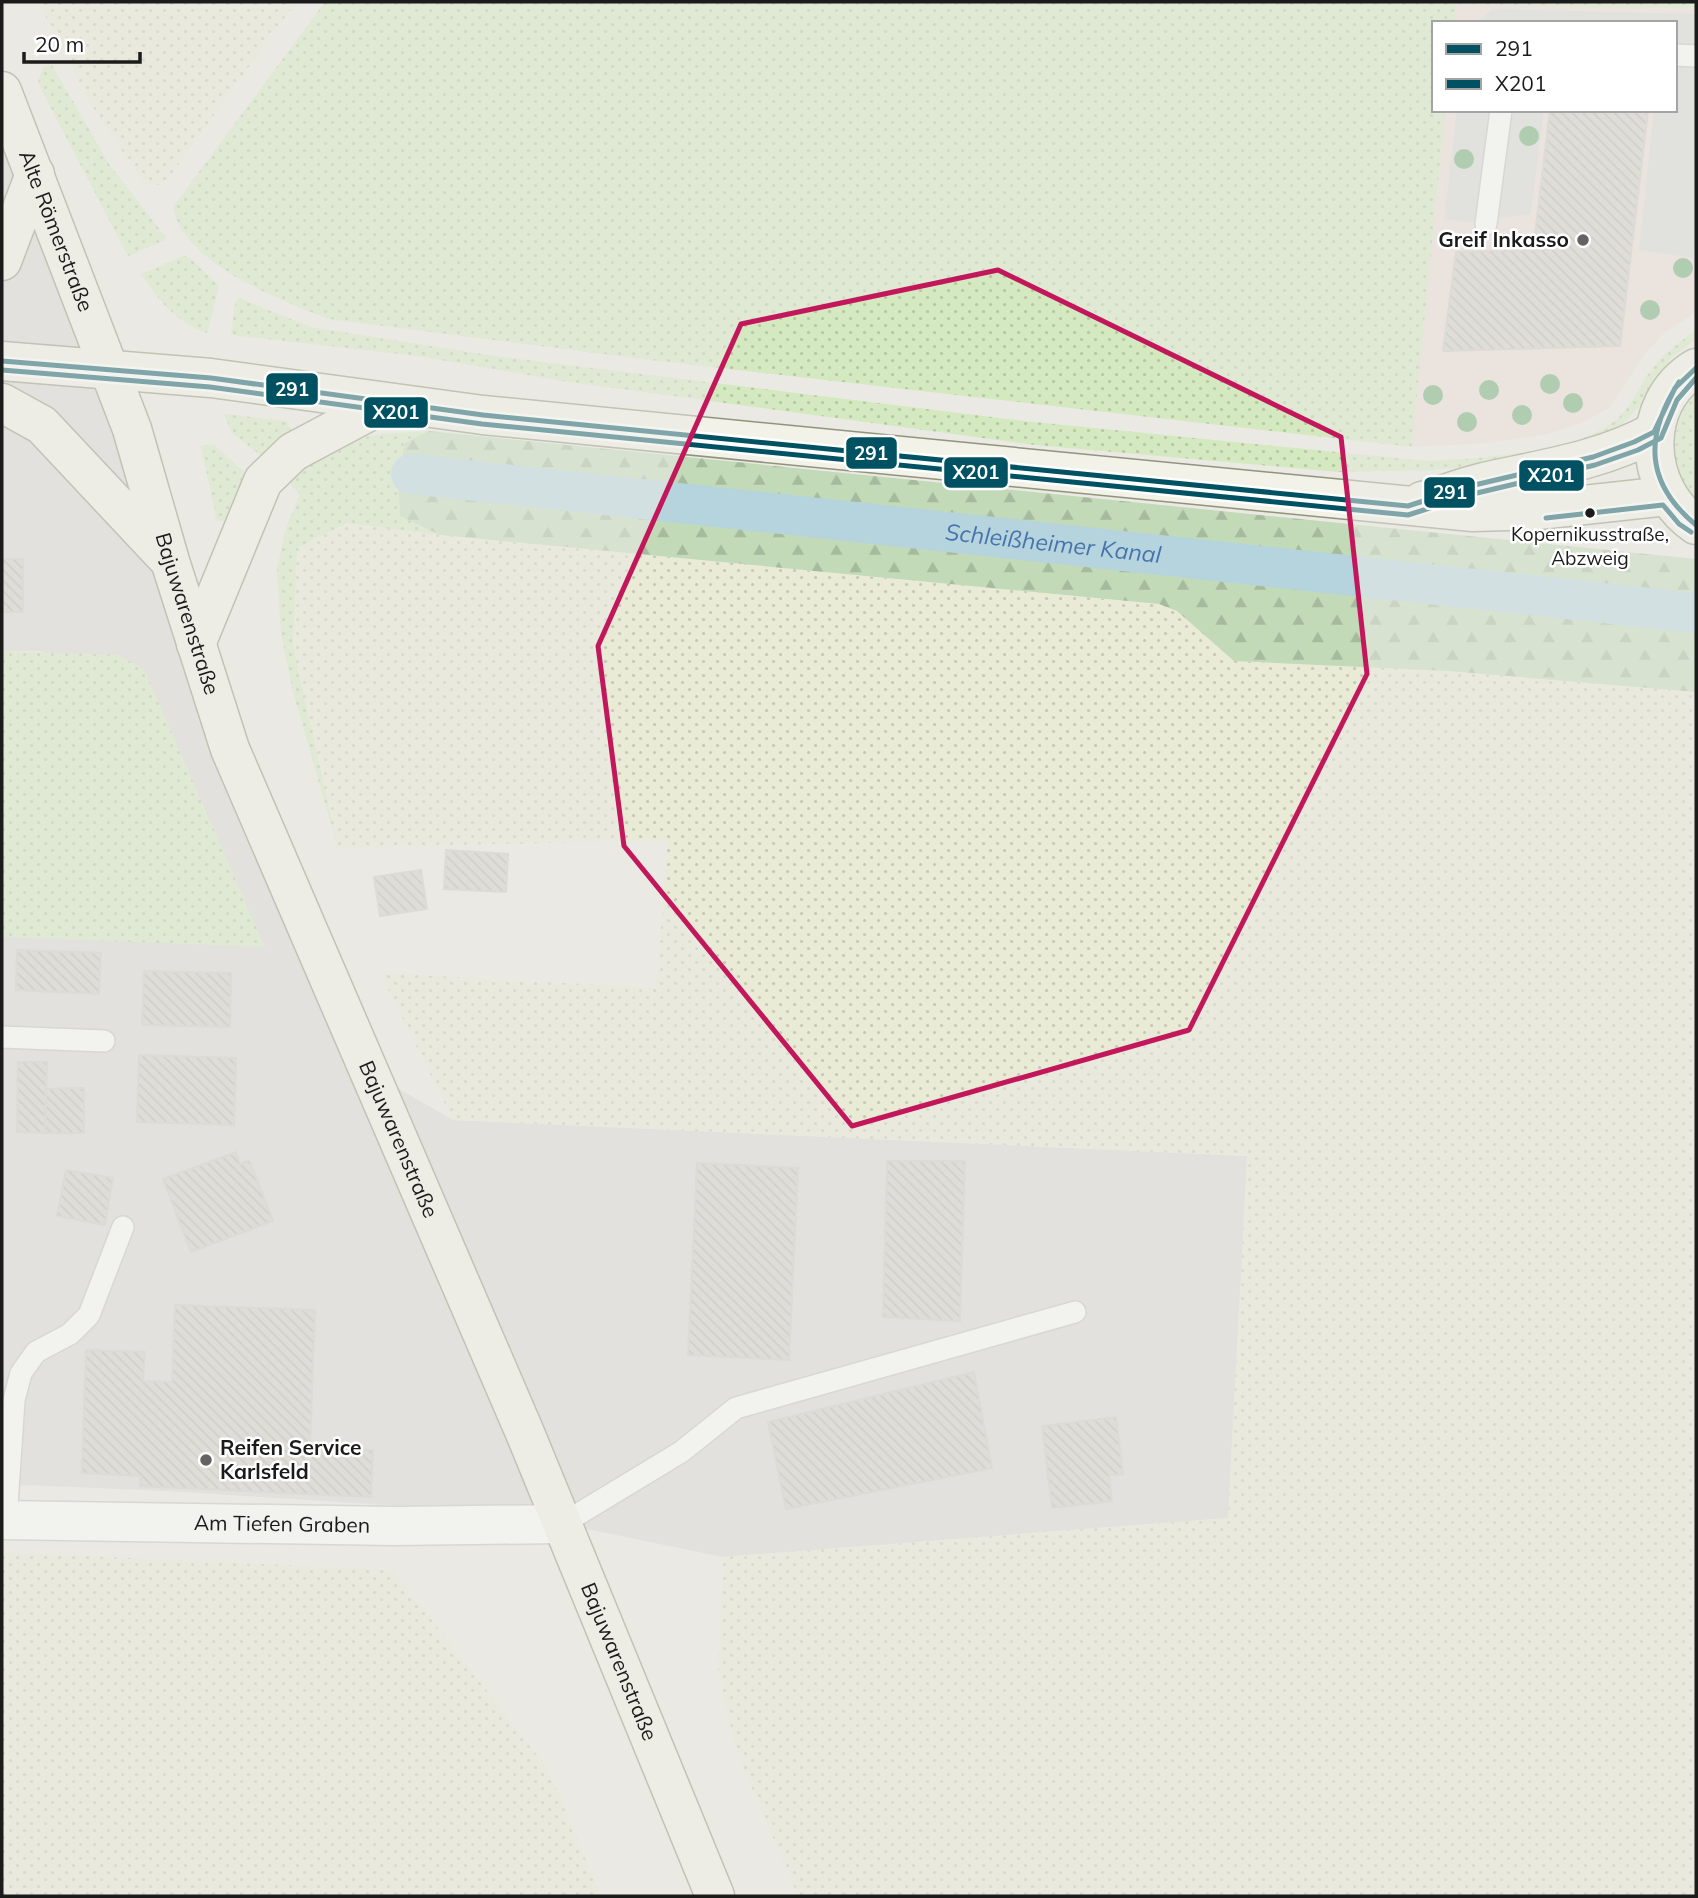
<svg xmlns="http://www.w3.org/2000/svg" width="1698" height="1898" font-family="Mulish,sans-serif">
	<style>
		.residential { fill: #d9d8d5 }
		.commercial { fill: #eddcd8 }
		.farmland { fill: url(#farmland-dots) }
		.grass { fill: url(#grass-dots) }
		.forest { fill: url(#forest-firs) }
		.parking { fill: #d8d8d5 }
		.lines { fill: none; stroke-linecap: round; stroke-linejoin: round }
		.canal { stroke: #b6d4de; stroke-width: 40 }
		.building { fill: url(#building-back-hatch); stroke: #cdcac5; stroke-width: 2 }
		.lane-casing { stroke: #c2c2bf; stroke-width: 24 }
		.street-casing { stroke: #c2c2bf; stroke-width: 41 }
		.secondary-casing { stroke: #90947c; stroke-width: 41 }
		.lane { stroke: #fcfcfb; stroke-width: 21 }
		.street { stroke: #fcfcfb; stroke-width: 38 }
		.secondary { stroke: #f2f2e8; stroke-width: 38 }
		.bus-1-casing { stroke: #fff; stroke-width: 10 }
		.bus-2-casing { stroke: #fff; stroke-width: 10 }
		.bus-1 { stroke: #005262; stroke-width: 5 }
		.bus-2 { stroke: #005262; stroke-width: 5 }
		.tree { fill: #6eac74 }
		.marked { fill: none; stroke: #c2185b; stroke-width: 5; stroke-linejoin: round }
		.poi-dot { fill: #636361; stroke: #fff; stroke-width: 2.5 }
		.bus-dot { fill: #1b1b1b; stroke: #fff; stroke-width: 2.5 }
		.labels { text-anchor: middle; stroke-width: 5; stroke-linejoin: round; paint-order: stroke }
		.bus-label { font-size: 19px; fill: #1b1b1b; stroke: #fff }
		.street-label { font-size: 21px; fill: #1b1b1b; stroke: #fff }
		.poi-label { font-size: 21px; font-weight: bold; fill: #1b1b1b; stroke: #fff; text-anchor: end }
		.water-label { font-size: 23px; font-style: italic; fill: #4774ac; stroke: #fff }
		.line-badge { stroke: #fff; stroke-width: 2.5 }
		.badge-label { font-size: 19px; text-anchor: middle; font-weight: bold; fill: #fff }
	</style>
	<defs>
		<pattern id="farmland-dots" width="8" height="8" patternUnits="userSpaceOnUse" patternTransform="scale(1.75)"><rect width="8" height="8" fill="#e9ebd6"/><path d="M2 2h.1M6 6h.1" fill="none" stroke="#c7c9b7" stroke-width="1.8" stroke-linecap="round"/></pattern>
		<pattern id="grass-dots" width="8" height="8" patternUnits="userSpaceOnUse" patternTransform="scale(1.75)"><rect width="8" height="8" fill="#d4e9c0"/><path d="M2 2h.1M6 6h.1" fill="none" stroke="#b5c7a4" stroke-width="1.8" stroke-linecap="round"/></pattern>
		<pattern id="forest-firs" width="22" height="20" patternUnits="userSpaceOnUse" patternTransform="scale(1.75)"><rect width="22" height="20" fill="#c2dab8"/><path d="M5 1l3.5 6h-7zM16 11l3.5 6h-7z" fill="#a6ba9e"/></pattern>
		<pattern id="building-back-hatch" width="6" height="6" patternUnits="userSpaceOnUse" patternTransform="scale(1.75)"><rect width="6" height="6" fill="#d1cfca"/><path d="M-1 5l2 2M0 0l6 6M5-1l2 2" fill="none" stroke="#b3b1ad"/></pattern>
	</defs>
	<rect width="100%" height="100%" fill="#eae9e3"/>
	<path class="residential" d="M2,98L345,1058L453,1120L1248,1156L1228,1518L723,1557L509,1513L168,1491L2,1484V937L265,946L42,651H2Z"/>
	<path class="commercial" d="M1456,2H1696V312L1664,333L1644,355L1609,408L1582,423L1543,435L1488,443L1412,447L1445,110H1675V23H1454Z"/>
	<path class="farmland" d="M38,2H296L167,180L160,185L144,184L91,104Z
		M347,523L440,535L1159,604L1177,611L1234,661L1448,671L1696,692V1896H798L736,1751L718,1669L723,1557L1228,1518L1247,1156L453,1120L380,973L656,988L668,840L338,848L293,646L297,548Z
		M2,1552L393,1570L547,1768L601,1896H2Z"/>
	<path class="grass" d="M325,2H1696V8L1456,4L1454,23H1434V110H1445L1412,447L650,360L329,319C281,300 183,264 173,207Z
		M52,65L109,164L167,239L128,256L38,83L43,67Z
		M183,256L189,257L219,286L207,333C175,321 160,302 141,274Z
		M239,298L310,327L494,356L1024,421L1426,461C1475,459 1588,453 1622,414C1634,401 1641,383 1652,369C1664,353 1680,342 1696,330V339L1671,358L1638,408L1618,429L1513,463L1433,470L1339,472L1035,445L563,381L418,356L231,335L235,303Z
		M1696,395V498C1668,471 1668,421 1696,395Z
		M224,414L286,421L292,431L263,457L232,433Z
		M429,431L405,444L398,479L400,515L440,535L347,523L297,548L293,646L338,848L293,692L281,633L277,568L287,525L300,495L287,480L342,441L382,434Z
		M214,445L248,475L229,520L217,521L201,446Z
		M2,651L118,655L144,669L265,947L2,937Z"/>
	<path class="forest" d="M429,431L1696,559V692L1448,671L1234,661L1177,611L1159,604L440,535L400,516L398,479L405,443Z"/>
	<path class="parking" d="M1492,9L1696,14V236L1693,258L1639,250L1654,110H1675V23H1477Z
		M1457,110H1544L1531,214L1468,222L1444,219Z"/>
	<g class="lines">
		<path class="canal" id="s1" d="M411,474L1696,613"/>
	</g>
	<path class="building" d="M1550,110L1648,111L1620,346L1443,351L1456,252L1533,250Z
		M2,559H23V612H2Z
		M446,850L508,854L506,892L444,889Z
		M421,870L427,909L380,916L374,877Z
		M17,950L101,953L99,994L16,990Z
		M144,971L231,973L230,1027L142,1025Z
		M139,1055L236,1058L234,1125L137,1122Z
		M18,1062H47L45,1133L17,1132Z
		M84,1088V1133H45L46,1089Z
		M236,1152L240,1164L249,1160L273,1221L191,1252L163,1179Z
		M887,1161H965L960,1321L883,1317Z
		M697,1163L798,1168L789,1360L688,1355Z
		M66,1170L113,1178L105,1225L57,1216Z
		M175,1305L315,1310L310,1448L373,1450L371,1497L140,1486L141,1476L82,1473L86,1350L145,1352L143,1381L172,1382Z
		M974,1372L992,1468L786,1509L768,1422Z
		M1116,1417L1123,1474L1109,1475L1112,1501L1052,1508L1042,1426Z"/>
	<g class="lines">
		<g class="lane-casing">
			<path id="lane" d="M1675,55L1696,56
				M1486,224L1501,110
				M2,1037L104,1041
				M6,1520L14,1400L21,1373L36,1352L70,1334L89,1315L123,1227
				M562,1524L681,1452L736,1408L1075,1312"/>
		</g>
		<g class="street-casing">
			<g id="street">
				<path id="s2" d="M2,1520L395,1526L562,1524"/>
			</g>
		</g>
		<g class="secondary-casing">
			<g id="secondary">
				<path id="s3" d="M2,91L132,429L170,561L230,749L525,1433L715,1896"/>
				<path d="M2,261L35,174"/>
				<path d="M2,361L211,378L483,415L1473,512L1538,510L1667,496"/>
				<path d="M1696,368C1638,403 1643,489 1696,525"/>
				<path d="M2,403L42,425L165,556"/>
				<path d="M1422,501C1443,495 1463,487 1484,482C1542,469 1601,461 1654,432"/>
				<path d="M196,644L263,481L293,452L383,404"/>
			</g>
		</g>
		<use href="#lane" class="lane"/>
		<use href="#street" class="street"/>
		<use href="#secondary" class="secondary"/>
		<g class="bus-1-casing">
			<path id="bus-1" d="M2,361L211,378L483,415L1408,506L1466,487L1593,457L1634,442L1654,432L1675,388L1696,368
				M1679,382C1644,436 1645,483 1696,525"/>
		</g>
		<g class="bus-2-casing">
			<path id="bus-2" d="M2,370L210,387L482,424L1408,515L1477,493L1595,465L1638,450L1661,438L1677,400L1696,378
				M1546,518L1663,505L1679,524L1691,532"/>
		</g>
		<use href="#bus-1" class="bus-1"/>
		<use href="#bus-2" class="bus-2"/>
	</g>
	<g class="tree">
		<circle cx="1529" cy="136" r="10"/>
		<circle cx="1464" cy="159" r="10"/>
		<circle cx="1683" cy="268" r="10"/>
		<circle cx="1650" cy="310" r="10"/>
		<circle cx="1550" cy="384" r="10"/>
		<circle cx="1489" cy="390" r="10"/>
		<circle cx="1433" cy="395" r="10"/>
		<circle cx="1573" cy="403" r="10"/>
		<circle cx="1522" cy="415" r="10"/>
		<circle cx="1467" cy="422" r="10"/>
	</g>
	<path d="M0 0H1698V1898H0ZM998,270L1341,437L1367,674L1189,1030L852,1126L624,846L598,646L741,324Z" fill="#eae9e3" fill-opacity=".55" fill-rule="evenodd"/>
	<path class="marked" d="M998,270L1341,437L1367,674L1189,1030L852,1126L624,846L598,646L741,324Z"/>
	<g class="poi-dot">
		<circle cx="1583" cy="240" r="7"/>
		<circle cx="206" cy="1460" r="7"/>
	</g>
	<circle class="bus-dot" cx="1590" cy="513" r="6"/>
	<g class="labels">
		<g class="bus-label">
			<text x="1590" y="541">Kopernikusstraße,<tspan x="1590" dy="24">Abzweig</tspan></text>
		</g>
		<g class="street-label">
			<text dy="7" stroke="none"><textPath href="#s3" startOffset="150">Alte Römerstraße</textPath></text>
			<text dy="7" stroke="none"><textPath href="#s3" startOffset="555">Bajuwarenstraße</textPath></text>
			<text dy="7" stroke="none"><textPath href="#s3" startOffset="1122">Bajuwarenstraße</textPath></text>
			<text dy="7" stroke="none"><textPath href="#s2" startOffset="280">Am Tiefen Graben</textPath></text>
			<text dy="7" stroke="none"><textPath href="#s3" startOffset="1689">Bajuwarenstraße</textPath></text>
		</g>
		<g class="poi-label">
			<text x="1569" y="247">Greif Inkasso</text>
			<text x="220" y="1455" text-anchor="start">Reifen Service<tspan x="220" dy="24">Karlsfeld</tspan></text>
		</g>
		<g class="water-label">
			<text dy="8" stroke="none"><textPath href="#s1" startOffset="646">Schleißheimer Kanal</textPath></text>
		</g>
	</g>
	<g class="line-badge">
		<rect x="265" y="372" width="54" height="34" rx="7" fill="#005262"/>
		<rect x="363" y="396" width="66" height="33" rx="7" fill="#005262"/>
		<rect x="845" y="436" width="53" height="34" rx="7" fill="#005262"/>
		<rect x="943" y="456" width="66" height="33" rx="7" fill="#005262"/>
		<rect x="1518" y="459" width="67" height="33" rx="7" fill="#005262"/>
		<rect x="1423" y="476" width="53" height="33" rx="7" fill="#005262"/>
	</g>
	<g class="badge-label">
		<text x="292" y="396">291</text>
		<text x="396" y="419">X201</text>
		<text x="871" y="460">291</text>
		<text x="976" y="479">X201</text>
		<text x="1551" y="482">X201</text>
		<text x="1450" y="499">291</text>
	</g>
	<rect width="1698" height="1898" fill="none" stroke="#1b1b1b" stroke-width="7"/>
	<rect x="1432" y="21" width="245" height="91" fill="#ffffff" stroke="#a4a4a4" stroke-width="2"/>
	<rect x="1446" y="44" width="35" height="10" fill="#005262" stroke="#a4a4a4" stroke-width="2"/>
	<text x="1495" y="56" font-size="21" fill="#1b1b1b">291</text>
	<rect x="1446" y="79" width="35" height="10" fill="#005262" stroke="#a4a4a4" stroke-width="2"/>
	<text x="1495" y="91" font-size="21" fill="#1b1b1b">X201</text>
	<path d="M24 52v10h116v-10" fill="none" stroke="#1b1b1b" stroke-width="3.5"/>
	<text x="35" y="52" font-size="21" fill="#1b1b1b" stroke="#ffffff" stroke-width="5" paint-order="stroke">20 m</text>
</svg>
